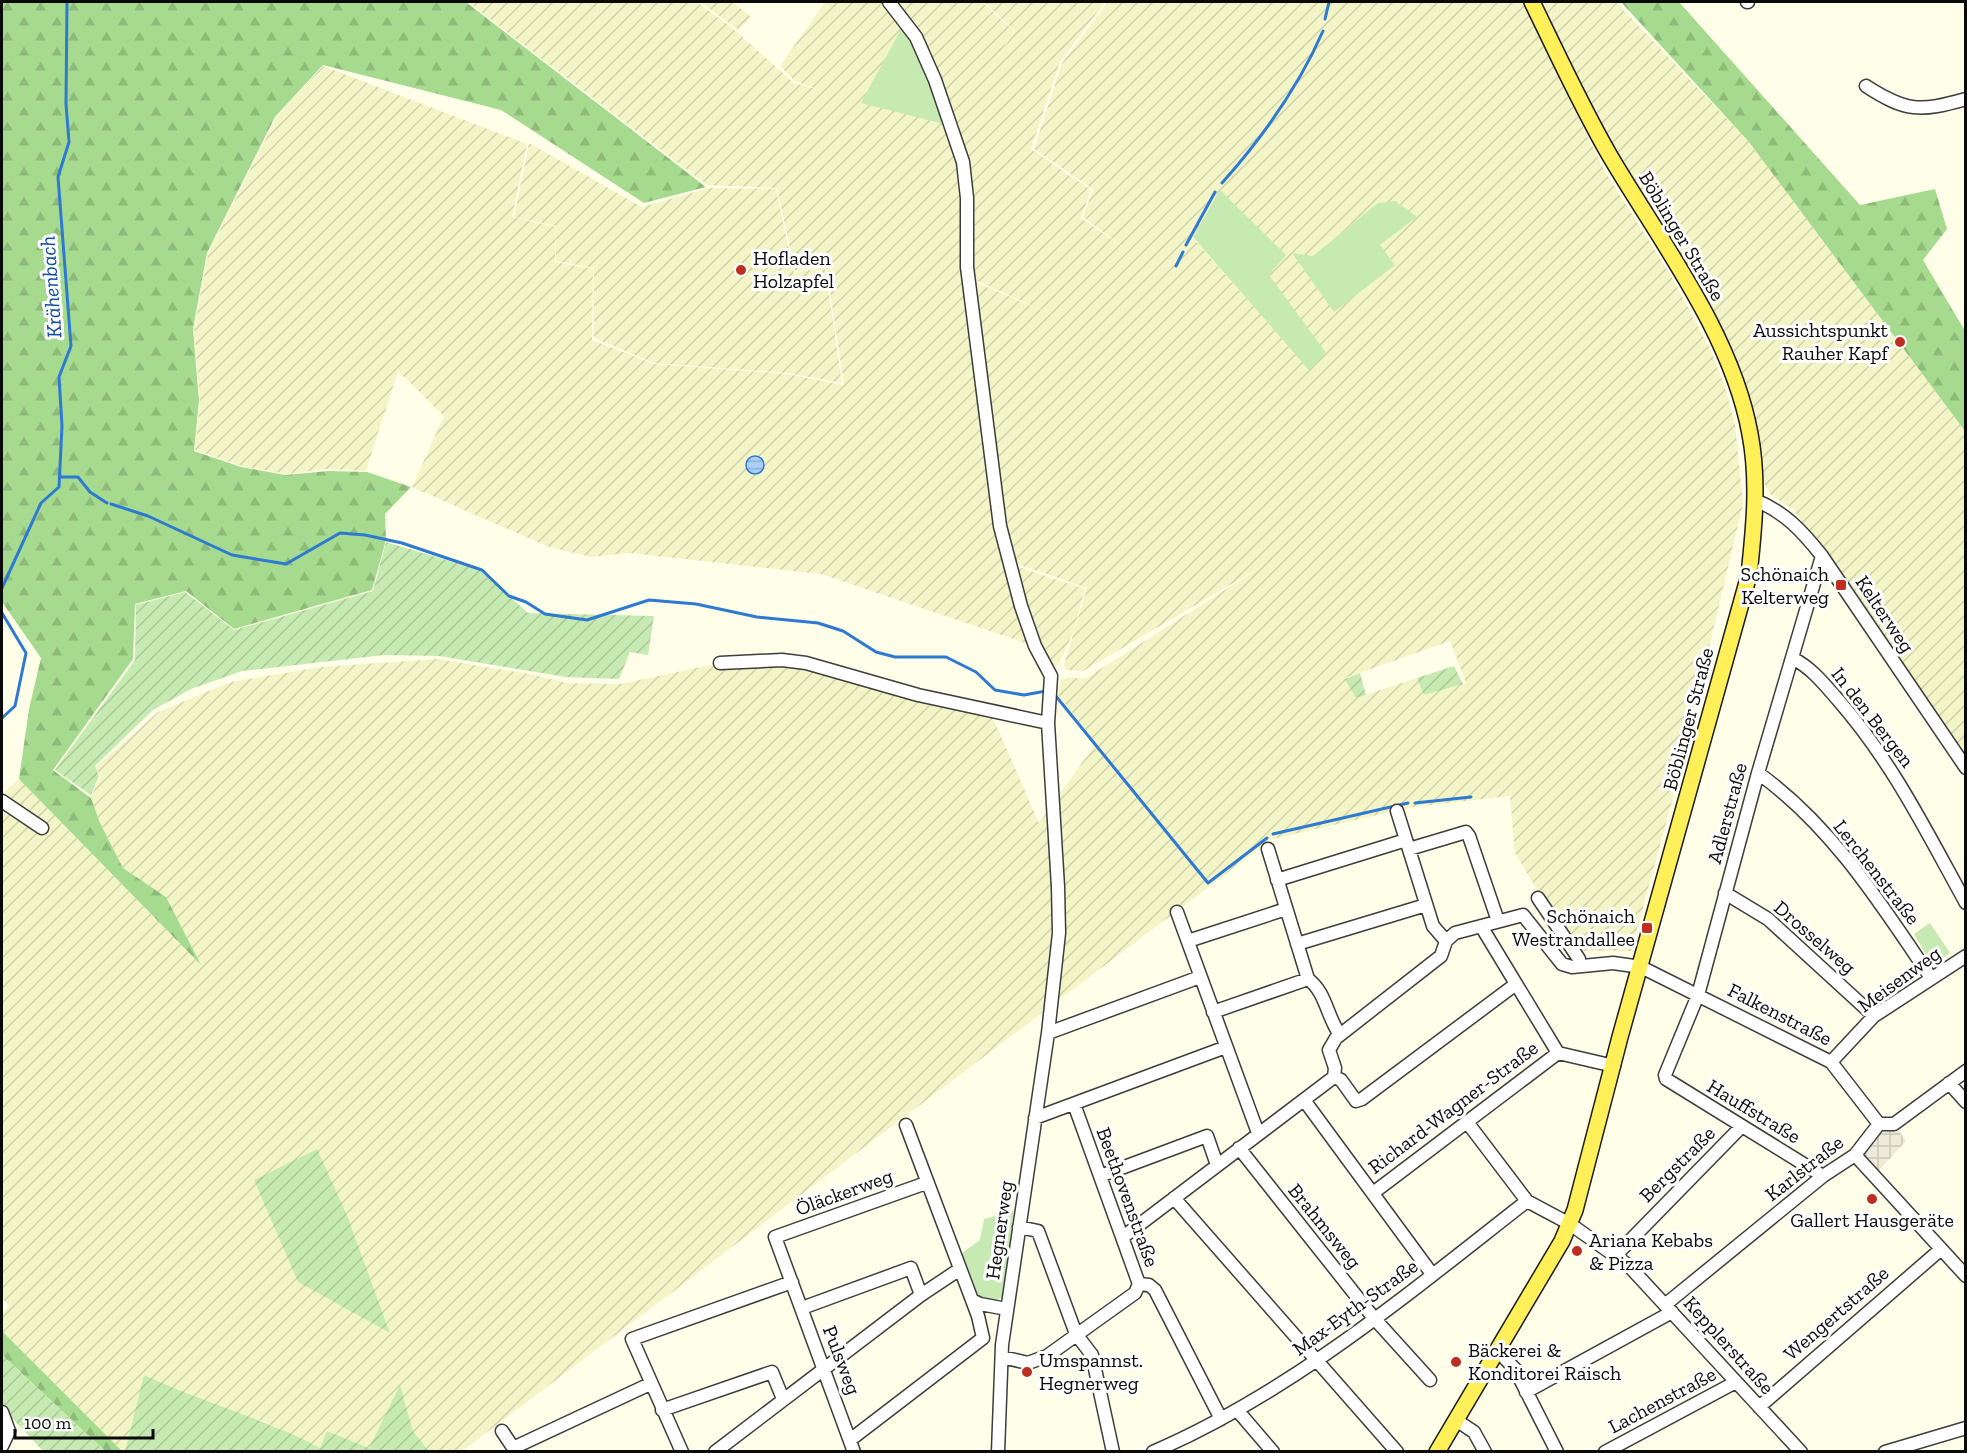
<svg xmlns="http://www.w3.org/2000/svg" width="1967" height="1453" font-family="'Zilla Slab',serif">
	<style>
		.farmland { fill: url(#farmland-furrows); fill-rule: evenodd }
		.grass { fill: #c6eab1 }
		.forest { fill: url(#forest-firs) }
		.garden { fill: url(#garden-furrows) }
		.plaza { fill: url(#plaza-grid) }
		.water { fill: url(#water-rules); stroke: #2e79d2; stroke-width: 1.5 }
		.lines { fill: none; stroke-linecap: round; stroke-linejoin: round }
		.stream { stroke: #2e79d2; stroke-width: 3 }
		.minor-casing { stroke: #3d3d3d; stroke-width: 15 }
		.major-casing { stroke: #1b1b1b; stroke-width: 18 }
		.minor { stroke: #fff; stroke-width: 12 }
		.major { stroke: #ffef58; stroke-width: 15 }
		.poi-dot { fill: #bf2e1e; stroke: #fff; stroke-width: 2 }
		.labels { text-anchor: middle; stroke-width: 6; stroke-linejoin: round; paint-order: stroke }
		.street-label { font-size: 20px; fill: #0a0a0a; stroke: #fff }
		.poi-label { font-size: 20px; fill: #0a0a0a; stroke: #fff; text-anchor: start }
		.water-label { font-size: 21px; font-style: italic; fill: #104ca0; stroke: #fff }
	</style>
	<defs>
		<pattern id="farmland-furrows" width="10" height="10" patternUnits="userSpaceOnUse" patternTransform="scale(1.5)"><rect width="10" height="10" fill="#f3f5c7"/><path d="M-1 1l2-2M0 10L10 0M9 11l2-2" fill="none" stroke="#cfd1aa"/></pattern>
		<pattern id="forest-firs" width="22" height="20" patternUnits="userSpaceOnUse" patternTransform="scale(1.5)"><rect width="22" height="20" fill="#a6db8f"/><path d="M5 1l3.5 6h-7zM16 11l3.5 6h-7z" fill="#8ebb7a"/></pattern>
		<pattern id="garden-furrows" width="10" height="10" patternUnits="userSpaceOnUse" patternTransform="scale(1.5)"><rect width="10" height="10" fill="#c6eab1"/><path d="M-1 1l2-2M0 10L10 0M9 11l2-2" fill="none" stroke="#a9c797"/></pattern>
		<pattern id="plaza-grid" width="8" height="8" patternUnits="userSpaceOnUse" patternTransform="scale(1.5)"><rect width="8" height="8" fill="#edebd8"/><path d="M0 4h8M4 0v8" fill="none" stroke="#cac8b8"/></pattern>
		<pattern id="water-rules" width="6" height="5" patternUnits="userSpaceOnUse" patternTransform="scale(1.5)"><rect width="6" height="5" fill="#aad0f9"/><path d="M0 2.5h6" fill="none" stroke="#91b1d4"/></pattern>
	</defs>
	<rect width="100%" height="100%" fill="#fffee8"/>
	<path class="farmland" d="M468,2H697L730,26L794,83L820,90L795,81L780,66L825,2H982L1014,31L989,70L1015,31L984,2H1105L1060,62L1031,149L1091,190L1081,218L1127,250L1083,217L1093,189L1034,149L1062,63L1108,2H1522L1604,170L1670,274L1711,351L1724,384L1735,424L1743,504L1678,779L1631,951H1574L1515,853L1510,796L1413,807L1272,839L462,1451H429L413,1431L400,1386L369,1448L327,1431L320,1448L265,1422L188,1396L144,1376L125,1451H122L2,1331V1314L9,1306L2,1298V794L19,779L199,963L166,897L123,868L100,823L91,798L100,776L96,767L158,712L231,682L321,667L438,659L535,675L567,683L620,684L720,663H806L990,711L1039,823L1096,743L1058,695L1061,680L1069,677L1085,679L1264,565L1083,671L1066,670L1064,665L1087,588L1009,561L970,280L1062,319L968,277L1007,563L1085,589L1073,633L1058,665L1053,667L1040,648L821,574L630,553L591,557L549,547L412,487L444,416L398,371L366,471L327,469L286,474L242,466L195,450L200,401L194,329L208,254L276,118L323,66L527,144L512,217L556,227L555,262L593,269L592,340L654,364L787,374L844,385L826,265L795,271L777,188L707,185ZM1417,216L1379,246L1395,265L1293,254L1313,256ZM1193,238L1286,255L1269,275L1309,369ZM1450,641L1466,683L1424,695L1417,678L1356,698L1345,678ZM316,1150L347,1215L390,1333L254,1180Z
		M700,2H733L751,17L739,30Z
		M1541,2H1616L1749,142L1965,431V772L1794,510L1771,495L1764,483L1753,408L1734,352L1601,126Z
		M529,143L642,207L709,188L776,189L794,273L825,267L842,383L787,373L654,363L594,338V268L556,261V226L514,217Z"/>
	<path class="grass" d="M906,20L952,126L861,103Z
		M1220,190L1286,255L1269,275L1326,353L1309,370L1193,237Z
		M1395,201L1417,217L1380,245L1395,265L1334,312L1292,253L1313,256L1378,203Z
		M1930,923L1950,953L1938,961L1927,956L1914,934Z
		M1014,1211L1003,1297L996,1300L979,1297L962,1253L980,1240L984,1219Z"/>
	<path class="forest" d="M2,2H466L706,187L644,203L501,110L323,65L275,117L207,253L193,329L199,401L194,451L241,467L285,475L328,471L367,472L411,487L385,514L386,540L372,590L234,629L186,591L135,604L133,659L53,770L91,798L100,823L123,868L166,897L201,965L19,779L29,709L41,658L2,602Z
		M1621,2H1679L1860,205L1935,189L1947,229L1923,260L1965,331V431L1749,142Z
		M2,1331L122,1451H105L2,1355Z"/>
	<path class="garden" d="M386,542L480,570L528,613L654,616L648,655L630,652L619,679L566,677L439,656L384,655L242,671L191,689L153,710L95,766L99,776L91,795L55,770L135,660L136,605L185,592L234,630L373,591Z
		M1454,666L1463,684L1424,695L1417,678Z
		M1360,673L1366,695L1356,698L1345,679Z
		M317,1149L347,1215L390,1333L298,1282L254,1180Z
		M2,1355L105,1451H43L13,1419L2,1411Z
		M144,1375C201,1402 264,1418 320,1448L327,1431L369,1448L400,1385L413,1431L429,1451H125Z"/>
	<path class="plaza" d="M1879,1124H1894L1906,1141L1874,1176L1855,1155Z"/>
	<path class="water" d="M746 465a9 9 0 1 1 18 0a9 9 0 1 1-18 0Z"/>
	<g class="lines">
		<path class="stream" d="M1325,19L1329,2
			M1222,183C1262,138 1299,86 1323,31
			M1186,245L1215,192
			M1176,266L1183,252
			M60,477H78L90,492L107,503
			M111,504L148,516L232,555L286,564L340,533L365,535L402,543L482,570L509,596L526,602L545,614L587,620L649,600L696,604L757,617L818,623L843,631L876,652L895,657H946L976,672L995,690L1024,695L1046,691
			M2,588L41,503L59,487L62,426L59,377L71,346L58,177L69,142L66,104L67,2
			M2,613L26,653L15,706L2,718
			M1055,695L1208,883L1267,838
			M1415,803L1471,797
			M1273,834L1408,803"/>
		<g class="minor-casing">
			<path id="minor" d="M889,2L916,37L935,80L963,162L967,198V267L1000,526L1021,606L1035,646L1051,676L1048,723L1058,887L1059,933L1048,1033L1002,1345L998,1452
				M1747,2H1748
				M1866,86C1906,112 1920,112 1966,99
				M1755,500C1785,512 1803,532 1822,556L1966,768
				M1822,556L1758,773L1698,995L1665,1075L1666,1079L1823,1176
				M1792,658C1812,668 1824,684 1839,701C1893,763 1926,831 1966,903
				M720,663L782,660L806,663L918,695L1048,723
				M1758,773C1832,826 1881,904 1931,978
				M2,801L42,828
				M1397,811L1433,926L1446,941
				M1268,849L1308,979C1326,992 1327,1017 1340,1035
				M1409,849L1466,832L1469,836L1498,921
				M1277,880L1406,840
				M1725,893L1768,919L1874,1016
				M1538,898L1579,959
				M1177,912L1258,1133
				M1481,926L1558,1053L1614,1066
				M1188,941L1286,909
				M1297,944L1426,905
				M1213,1012L1308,979
				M1048,1033L1200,977
				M1831,1062L1874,1016L1966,956
				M1334,1077L1335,1068L1329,1050L1336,1038L1441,956L1446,941L1455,933L1523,915L1562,964L1572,967L1613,963L1641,967L1831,1062L1879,1124
				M1334,1077L1341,1080L1356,1101L1362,1099L1516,984
				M1949,1083L1966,1102
				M1304,1100L1432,1274
				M1035,1118L1226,1047
				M1467,1122L1527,1201
				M1239,1148L1373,1317L1430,1380
				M1855,1155L1966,1276
				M1100,1176L1207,1136L1217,1165
				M1373,1193L1558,1053
				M1174,1198L1397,1452
				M1019,1227L1038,1231L1076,1334L1092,1355L1113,1452
				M1123,1237L1334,1077
				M1616,1255L1742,1126
				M1139,1284L1149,1285L1155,1290L1221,1419
				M972,1300L980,1304L1007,1309
				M1666,1304L1823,1176L1855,1155L1879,1124H1894L1966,1071
				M802,1308L911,1268L921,1295
				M1497,1350L1515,1369L1557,1452
				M1002,1357L1028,1363L1047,1356L1135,1293L1139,1284L1074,1104
				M1526,1392L1672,1312
				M1759,1407L1940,1250
				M662,1410L772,1372L783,1399
				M1237,1410L1273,1452
				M2,1412L9,1431L2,1446
				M1456,1420L1474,1432L1485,1452
				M502,1431L516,1452
				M850,1440L983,1338L978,1316L906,1125
				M513,1448L650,1384
				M682,1452L632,1339L792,1282
				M715,1452L921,1295L960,1269
				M854,1452L775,1237L926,1183
				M1153,1452C1292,1392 1409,1293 1527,1201L1570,1224L1628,1265L1801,1452
				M1605,1452L1736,1382
				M1885,1452L1966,1428"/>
		</g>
		<g class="major-casing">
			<path id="major" d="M1437,1452L1562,1241L1575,1210L1620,1037L1749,575C1754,528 1759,481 1750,434C1732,334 1660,241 1610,156C1581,106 1557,53 1532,2"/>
		</g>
		<use href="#minor" class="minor"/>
		<use href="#major" class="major"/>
	</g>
	<g class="poi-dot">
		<circle cx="741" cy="270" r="6"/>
		<circle cx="1900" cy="342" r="6"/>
		<rect x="1835" y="579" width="12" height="12" rx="3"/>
		<rect x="1641" y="922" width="12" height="12" rx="3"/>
		<circle cx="1872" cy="1199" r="6"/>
		<circle cx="1577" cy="1251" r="6"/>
		<circle cx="1456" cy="1362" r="6"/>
		<circle cx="1027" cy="1372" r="6"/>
	</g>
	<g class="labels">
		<g class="street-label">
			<text transform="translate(1682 236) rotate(59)" y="7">Böblinger Straße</text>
			<text transform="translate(1885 614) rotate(56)" y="7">Kelterweg</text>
			<text transform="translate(1873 717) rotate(52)" y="7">In den Bergen</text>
			<text transform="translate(1688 719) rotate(-75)" y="7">Böblinger Straße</text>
			<text transform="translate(1727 813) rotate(-75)" y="7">Adlerstraße</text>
			<text transform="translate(1877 872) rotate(52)" y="7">Lerchenstraße</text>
			<text transform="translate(1815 937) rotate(41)" y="7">Drosselweg</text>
			<text transform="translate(1899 979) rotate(-36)" y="7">Meisenweg</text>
			<text transform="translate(1780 1014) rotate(27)" y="7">Falkenstraße</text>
			<text transform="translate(1453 1107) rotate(-37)" y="7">Richard-Wagner-Straße</text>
			<text transform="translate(1754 1111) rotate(31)" y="7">Hauffstraße</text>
			<text transform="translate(1677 1164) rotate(-45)" y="7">Bergstraße</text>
			<text transform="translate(1804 1168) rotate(-38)" y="7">Karlstraße</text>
			<text transform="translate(844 1192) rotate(-20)" y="7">Öläckerweg</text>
			<text transform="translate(1128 1197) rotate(70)" y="7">Beethovenstraße</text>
			<text transform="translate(1325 1226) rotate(51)" y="7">Brahmsweg</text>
			<text transform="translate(999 1230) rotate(-82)" y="7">Hegnerweg</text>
			<text transform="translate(1355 1307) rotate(-36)" y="7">Max-Eyth-Straße</text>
			<text transform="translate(1836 1313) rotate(-41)" y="7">Wengertstraße</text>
			<text transform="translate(1729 1345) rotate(48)" y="7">Kepplerstraße</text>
			<text transform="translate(842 1360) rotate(69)" y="7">Pulsweg</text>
			<text transform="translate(1662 1400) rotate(-28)" y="7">Lachenstraße</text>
		</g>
		<g class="poi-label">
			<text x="753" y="265">Hofladen<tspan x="753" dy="23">Holzapfel</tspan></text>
			<text x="1888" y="337" text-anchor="end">Aussichtspunkt<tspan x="1888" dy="23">Rauher Kapf</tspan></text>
			<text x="1829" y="581" text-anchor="end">Schönaich<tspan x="1829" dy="23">Kelterweg</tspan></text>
			<text x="1635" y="923" text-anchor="end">Schönaich<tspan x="1635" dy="23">Westrandallee</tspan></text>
			<text x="1872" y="1227" text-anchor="middle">Gallert Hausgeräte</text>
			<text x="1589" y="1247">Ariana Kebabs<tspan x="1589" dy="23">&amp; Pizza</tspan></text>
			<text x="1468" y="1357">Bäckerei &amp;<tspan x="1468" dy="23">Konditorei Raisch</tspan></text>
			<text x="1039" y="1367">Umspannst.<tspan x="1039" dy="23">Hegnerweg</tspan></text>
		</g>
		<g class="water-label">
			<text transform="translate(51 287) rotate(-94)" y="7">Krähenbach</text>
		</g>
	</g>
	<rect width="1967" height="1453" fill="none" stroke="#0a0a0a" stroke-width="6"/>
	<path d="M15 1429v9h138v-9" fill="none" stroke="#0a0a0a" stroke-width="3"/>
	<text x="24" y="1429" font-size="18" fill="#0a0a0a" stroke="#ffffff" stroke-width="4.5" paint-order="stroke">100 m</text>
</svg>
